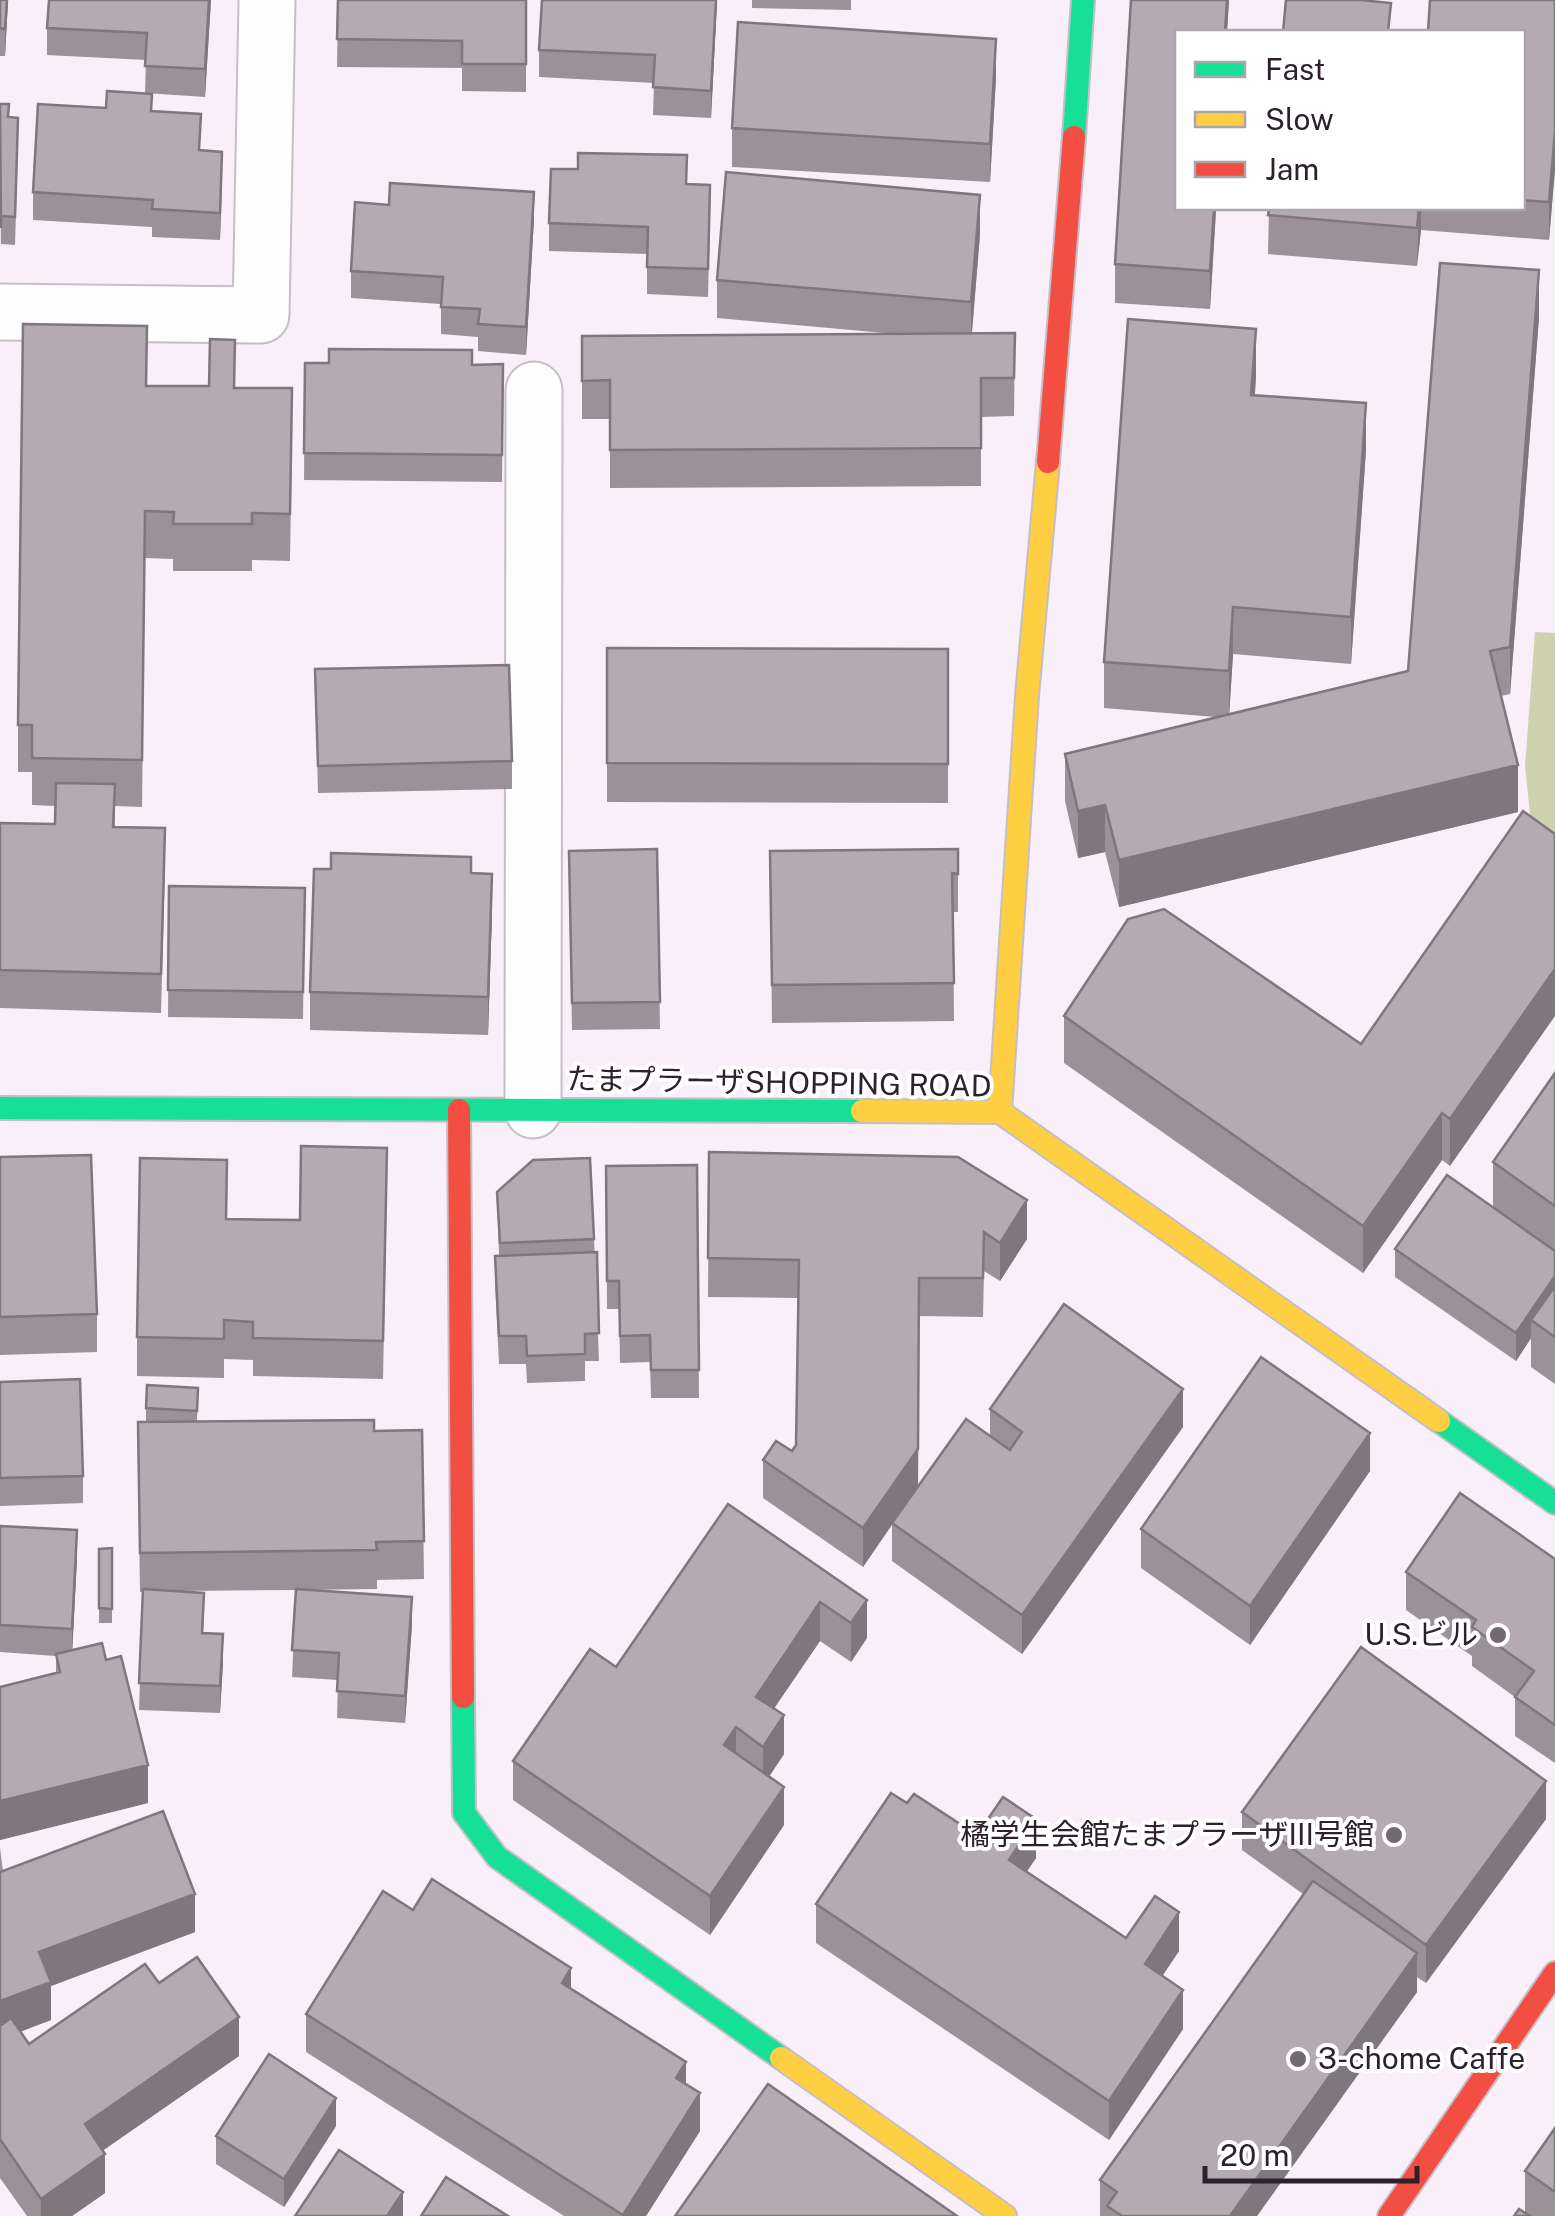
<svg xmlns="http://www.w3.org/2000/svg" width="1555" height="2216" font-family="'Public Sans','Noto Sans JP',sans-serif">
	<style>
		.forest { fill: #ced2af }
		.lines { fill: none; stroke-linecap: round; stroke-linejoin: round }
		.street-casing { stroke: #c6bec6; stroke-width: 59 }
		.fast-casing { stroke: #c6bec6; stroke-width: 26 }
		.slow-casing { stroke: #c6bec6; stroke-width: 26 }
		.jam-casing { stroke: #c6bec6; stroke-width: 26 }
		.street { stroke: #fefdfe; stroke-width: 55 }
		.fast { stroke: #16e098; stroke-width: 22 }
		.slow { stroke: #ffcf43; stroke-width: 22 }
		.jam { stroke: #f24e42; stroke-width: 22 }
		.wall { fill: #9b9299 }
		.shaded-wall { fill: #7e777d }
		.building { fill: #b4aab2; stroke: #7e777d; stroke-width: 2.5 }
		.poi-dot { fill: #736973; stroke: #fff; stroke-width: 4 }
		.labels { text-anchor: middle; stroke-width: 8; stroke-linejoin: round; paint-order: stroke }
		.street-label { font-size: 30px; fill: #2c212c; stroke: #fff }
		.poi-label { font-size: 30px; fill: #2c212c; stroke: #fff; text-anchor: end }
	</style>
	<rect width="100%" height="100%" fill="#f8eff8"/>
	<path class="forest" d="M1535,632L1555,633V868L1534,853L1525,766Z"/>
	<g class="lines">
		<g class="street-casing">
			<path id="street" d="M0,312L261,315L267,0
				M533,1110L534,390"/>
		</g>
		<g class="fast-casing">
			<path id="fast" d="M1074,137L1083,0
				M0,1108L862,1111
				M1439,1421L1555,1503
				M463,1697L464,1813L497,1857L781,2058"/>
		</g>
		<g class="slow-casing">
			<path id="slow" d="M862,1111L1000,1112L1439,1421
				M1000,1112L1027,696L1048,462
				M781,2058L1005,2216"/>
		</g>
		<g class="jam-casing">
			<path id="jam" d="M1048,462L1074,137
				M459,1110L463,1697
				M1389,2216L1555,1973"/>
		</g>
		<use href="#street" class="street"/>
		<use href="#fast" class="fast"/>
		<use href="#slow" class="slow"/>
		<use href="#jam" class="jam"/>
	</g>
	<path class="wall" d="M0,0H8L5,56H0Z
		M211,0L205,97L145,93L146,60L47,55V28Z
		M338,0H526V92L462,91V68L337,67Z
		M717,0L711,118L653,115L654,83L539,77V50Z
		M752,0H851V10L752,8Z
		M1131,0H1229L1210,309L1115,303V264Z
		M1555,0V169L1549,240L1421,230L1417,266L1268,254L1269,208H1522V32Z
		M996,77L990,182L732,167V128Z
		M0,104L9,117L18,146L15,245L1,244V256Z
		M152,111L201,150L222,179L220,240L152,237V227L33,220V192Z
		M687,184L710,213L708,297L647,294V254L549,251V223Z
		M534,219L526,355L478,351V337L441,334V304L351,298V271Z
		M980,234L972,334L1015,333L1014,416L981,417V486L610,488V419H582V336L896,334L717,318V280Z
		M1539,317L1510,694L1501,696L1518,812L1119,907L1105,852L1078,858L1065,801V754L1216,717L1104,708V662L1256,376L1255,395L1366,450L1351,664L1233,654L1229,714L1408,671Z
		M305,363L503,364L502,482L304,480Z
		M147,386L235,388L292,435L290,561L252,560V571H173V559L145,558L142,807L115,806V827L165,867L161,1013L0,1008V823L55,824V806L32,805V772H18V725Z
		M607,648L948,649V803L607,802Z
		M315,669L512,761V789L318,793Z
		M1523,811L1450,1166L1442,1160L1363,1273L1064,1063V1016L1361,1044Z
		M657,849L660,1029L572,1030L569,851Z
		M958,849V912H953L954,1021L772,1023L770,851Z
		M169,886L305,888L303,1019L168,1017Z
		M492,913L488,1035L310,1030V992Z
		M1555,1073V1384L1531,1367V1338L1516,1361L1395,1277V1249L1493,1207V1162Z
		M709,1152L1027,1239L1000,1281L984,1271L983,1317L919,1316L918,1487L990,1436V1409L1183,1427L1022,1654L892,1561V1524L863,1567L763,1498V1460L792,1451L796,1445L798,1298L708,1297Z
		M0,1157L97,1314V1352L0,1355Z
		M697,1165L699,1398H651L650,1362L620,1363L619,1309H607L606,1166Z
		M387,1187L383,1379L253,1376V1360L224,1359V1378L137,1376V1337L227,1219L300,1220Z
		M497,1192L594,1239L599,1361H585V1381L527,1383L526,1364H499L495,1283V1256L499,1255Z
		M0,1382L83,1476V1503L0,1506Z
		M198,1388L197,1421L374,1431L422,1430L424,1579L377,1580V1589L299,1590L412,1624L405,1723L337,1718L338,1680L292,1677L296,1590L179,1591L204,1620L203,1633L223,1662L220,1713L139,1710L143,1592H140L138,1460L146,1422V1408Z
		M1370,1471L1250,1645L1141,1568V1529Z
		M728,1504L867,1638L851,1662L820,1641L774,1708L784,1754L769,1777L784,1825L710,1935L513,1800V1761L616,1667Z
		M0,1526L77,1558L72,1650L148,1803L0,1840V1687L56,1673V1656L0,1652Z
		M112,1548V1623H99V1549Z
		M1555,1559V1763L1515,1736V1697L1472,1666V1656L1406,1610V1572Z
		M907,1803L977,1835L1036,1858L1026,1872L1126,1938L1179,1951L1162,1976L1183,2029L1109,2140L816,1943V1904Z
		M1242,1812L1546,1819L1426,1983L1417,1977V1992L1257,2216H1100V2180L1303,1894L1242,1850Z
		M0,1848L3,1871L195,1932L51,1986V2020L20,2032L29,2044L159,1983L239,2056L103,2150L105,2193L72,2216H27L0,2178Z
		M413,1910L571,1989L686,2084L700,2131L646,2216H564L306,2052V2014Z
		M336,2126L284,2207L216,2164V2136Z
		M1555,2128V2216H1514L1525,2213V2171Z"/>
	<path class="shaded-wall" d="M7,0H8L5,56V29Z
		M209,0H211L205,97V69Z
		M716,0H717L711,118V91Z
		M1227,0H1229L1227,32H1225Z
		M996,39V77L990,182V144Z
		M1555,131V169L1549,240V202Z
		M222,152V179L220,240V213Z
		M534,192V219L526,355V327Z
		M980,195V234L971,341V302Z
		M1214,208H1216L1210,309V271Z
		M1419,208H1421V230L1417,266Z
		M1539,270V317L1510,694V647Z
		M1256,329V376L1251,442V395Z
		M1366,403V450L1351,664V617Z
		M1233,607V654L1229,718V671Z
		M1518,765V812L1119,907V860Z
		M1105,805V852L1078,858V811Z
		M492,874V913L488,1035V997Z
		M1555,969V1016L1450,1166V1119Z
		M1442,1113V1160L1363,1273V1226Z
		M1027,1200V1239L1000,1281V1243Z
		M1555,1276V1304L1531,1320V1338L1516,1361V1333Z
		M919,1278L918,1487L863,1567V1528Z
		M1183,1389V1427L1022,1654V1615Z
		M1370,1433V1471L1250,1645V1606Z
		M77,1530V1558L72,1657V1629Z
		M412,1597V1624L405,1723V1696Z
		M867,1600V1638L851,1662V1623Z
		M820,1602V1641L756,1735V1697Z
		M223,1634V1662L220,1713V1686Z
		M784,1715V1754L763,1785V1747Z
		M736,1727V1766L724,1745Z
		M148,1765V1803L0,1840V1801Z
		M1546,1781V1819L1426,1983V1945Z
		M784,1787V1825L710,1935V1896Z
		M1036,1819V1858L1009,1898V1860Z
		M195,1894V1932L51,1986V2020L0,2039V2001L39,1952Z
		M1179,1912V1951L1145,2002V1964Z
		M1417,1953V1992L1257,2216H1230Z
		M571,1968V2007L562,1983Z
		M1183,1990V2029L1109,2140V2101Z
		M239,2017V2056L85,2163V2124Z
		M686,2062V2100L676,2078Z
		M700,2093V2131L646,2216H623Z
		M336,2098V2126L284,2207V2179Z
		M105,2154V2193L72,2216H41V2199Z
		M403,2192V2216H387Z"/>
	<path class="building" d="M0,0H7L5,29L0,28Z
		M49,0H209L205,69L145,66L147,33L47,28Z
		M338,0H526V64H462V41L337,39Z
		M542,0H716L711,91L653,87L655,55L539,50Z
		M1131,0H1227L1225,32H1178V208H1214L1210,271L1115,264Z
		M1286,0H1360L1391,3L1388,32H1283Z
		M1430,0H1555V131L1549,202L1522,200V32H1428Z
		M738,22L996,39L990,144L732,128Z
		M107,91L152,94L151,111L201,114L199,150L222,152L220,213L152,209L153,200L33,192L38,104L106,108Z
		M0,104H9L8,117L18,118L15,217L1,216V228Z
		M578,153L687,155L686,184L710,185L708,269L647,267L648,227L549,223L551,169H578Z
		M726,172L980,195L971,302L717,280Z
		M390,183L534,192L526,327L478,324L480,309L441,307L443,277L351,271L355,202L389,205Z
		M1269,208H1419L1417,228L1268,215Z
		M1440,263L1539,270L1510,647L1490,651L1518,765L1119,860L1105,805L1078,811L1065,754L1408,671Z
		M1128,319L1256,329L1251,395L1366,403L1351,617L1233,607L1229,671L1104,662Z
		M23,324L147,326L146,386H209L210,339L235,340L234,388H292L290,514L252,513V524H173L174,512L145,511L142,760L32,758V725H18Z
		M1015,333L1014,378H981V448L610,450V380L582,381V336Z
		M329,349L472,350V365L503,364L502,455L304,453L305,363H329Z
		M607,648L948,649V764L607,763Z
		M509,665L512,761L318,766L315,669Z
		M56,783L115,784L113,827L165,828L161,974L0,970V823L55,824Z
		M1523,811L1555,834V969L1450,1119L1442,1113L1363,1226L1064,1016L1128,919L1164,909L1361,1044Z
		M657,849L660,1002L572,1003L569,851Z
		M958,849V874L952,873L954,983L772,985L770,851Z
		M331,853L471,857V873L492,874L488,997L310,992L314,869H331Z
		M169,886L305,888L303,992L168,990Z
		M1555,1073V1206L1493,1162Z
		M301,1146L387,1148L383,1341L253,1338V1322L224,1320V1339L137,1337L140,1158L227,1160L226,1219L300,1220Z
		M709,1152L958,1157L1027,1200L1000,1243L984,1232L983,1278H919L918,1449L863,1528L763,1460L776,1441L792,1451L796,1445L799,1260L708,1258Z
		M91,1155L97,1314L0,1317V1157Z
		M590,1158L594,1239L500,1243L497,1192L533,1160Z
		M697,1165L699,1370H651L650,1335L620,1336L619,1281H607L606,1166Z
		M1447,1175L1555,1251V1276L1516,1333L1395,1249Z
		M597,1252L599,1333L585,1334V1354L527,1356L526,1336H499L495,1256Z
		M1555,1286V1337L1531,1320Z
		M1064,1304L1183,1389L1022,1615L892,1523L966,1419L1010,1450L1022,1432L990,1409Z
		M1261,1357L1370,1433L1250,1606L1141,1529Z
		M80,1379L83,1476L0,1478V1382Z
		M147,1385L198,1388L197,1411L146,1408Z
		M374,1420V1431L422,1430L424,1541L376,1542L377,1550L140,1553L138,1422Z
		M1460,1493L1555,1559V1725L1515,1697L1534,1671L1472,1627L1476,1620L1406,1572Z
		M728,1504L867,1600L851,1623L820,1602L756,1697L784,1715L763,1747L736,1727L724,1745L784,1787L710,1896L513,1761L590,1649L616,1667Z
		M0,1526L77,1530L72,1629L0,1625Z
		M112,1548V1609L99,1608V1549Z
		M143,1589L204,1593L202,1633L223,1634L220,1686L139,1683Z
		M296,1589L412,1597L405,1696L337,1691L339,1653L292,1650Z
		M102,1643L106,1660L121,1656L148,1765L0,1801V1687L60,1672L56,1654Z
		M1361,1647L1546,1781L1426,1945L1242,1812Z
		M891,1793L907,1803L914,1794L977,1835L1003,1797L1036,1819L1009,1860L1126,1938L1155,1896L1179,1912L1145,1964L1183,1990L1109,2101L816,1904Z
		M163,1811L195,1894L39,1952L51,1982L0,2001V1872Z
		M432,1879L571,1968L562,1983L686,2062L676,2078L700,2093L623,2215L306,2014L383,1891L413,1910Z
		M1313,1881L1417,1953L1230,2216H1122L1107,2206L1117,2192L1100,2180Z
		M197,1957L239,2017L85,2124L105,2154L41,2199L0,2139V2026L11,2018L29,2044L145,1964L159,1983Z
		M269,2054L336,2098L284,2179L216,2136Z
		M768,2084L957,2216H675Z
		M1555,2128V2192L1525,2171Z
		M339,2150L403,2192L387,2216H295Z
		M446,2177L508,2216H421Z
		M1519,2209L1530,2216H1514Z"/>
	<g class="poi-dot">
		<circle cx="1498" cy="1635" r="10"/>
		<circle cx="1394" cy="1835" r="10"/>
		<circle cx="1298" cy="2059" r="10"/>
	</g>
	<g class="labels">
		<g class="street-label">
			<text transform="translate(779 1083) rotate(1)" y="10">たまプラーザSHOPPING ROAD</text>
		</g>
		<g class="poi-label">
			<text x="1478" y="1645">U.S.ビル</text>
			<text x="1374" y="1845">橘学生会館たまプラーザIII号館</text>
			<text x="1318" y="2069" text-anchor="start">3-chome Caffe</text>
		</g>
	</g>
	<rect x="1175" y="30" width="350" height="180" fill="#ffffff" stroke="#aba6ab" stroke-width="2.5"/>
	<rect x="1195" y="62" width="50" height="15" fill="#16e098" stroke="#aba6ab" stroke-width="2.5"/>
	<text x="1265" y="80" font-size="30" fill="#2c212c">Fast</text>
	<rect x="1195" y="112" width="50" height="15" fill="#ffcf43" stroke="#aba6ab" stroke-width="2.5"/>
	<text x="1265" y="130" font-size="30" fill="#2c212c">Slow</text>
	<rect x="1195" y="162" width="50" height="15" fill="#f24e42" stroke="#aba6ab" stroke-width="2.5"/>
	<text x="1265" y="180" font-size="30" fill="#2c212c">Jam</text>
	<path d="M1205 2166v15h212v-15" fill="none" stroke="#2c212c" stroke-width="5"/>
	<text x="1220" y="2166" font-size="30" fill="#2c212c" stroke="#ffffff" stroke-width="8" paint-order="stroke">20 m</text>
</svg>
